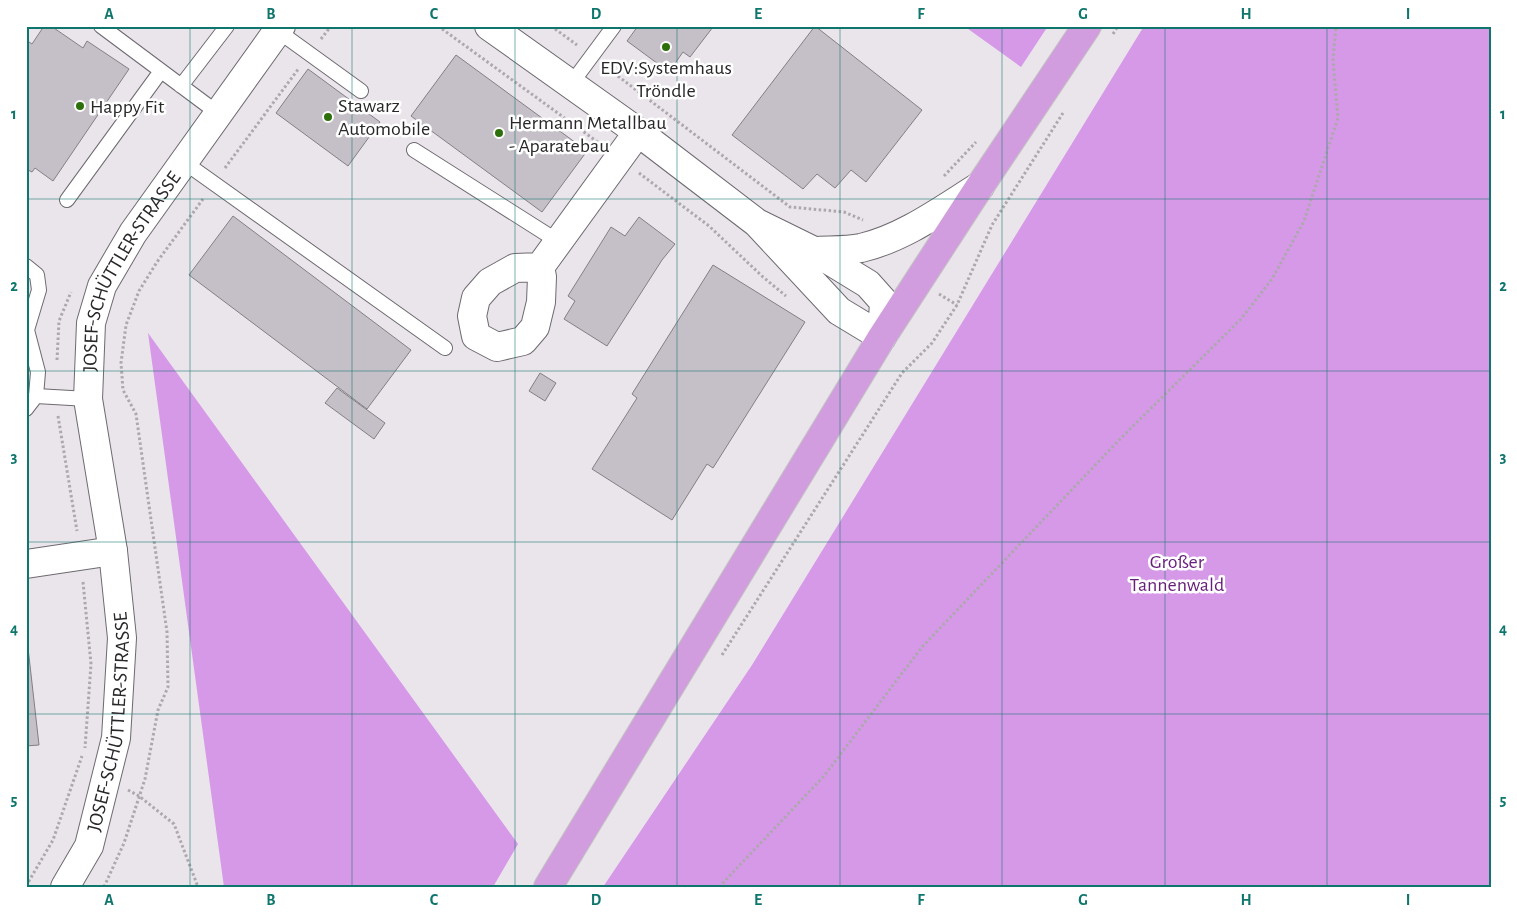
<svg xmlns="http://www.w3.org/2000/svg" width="1517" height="913" font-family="'Alegreya Sans',sans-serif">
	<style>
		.forest { fill: #d699e8 }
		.building { fill: #c5c0c7; stroke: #837f85 }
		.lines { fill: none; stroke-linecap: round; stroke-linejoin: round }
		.lane-casing { stroke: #6e6a70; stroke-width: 16 }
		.street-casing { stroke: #6e6a70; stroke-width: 30 }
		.primary-casing { stroke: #c3c3c3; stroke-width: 30 }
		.path { stroke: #ada8ad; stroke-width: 3; stroke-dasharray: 2.5 2.5; stroke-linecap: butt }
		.lane { stroke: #fff; stroke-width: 14 }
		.street { stroke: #fff; stroke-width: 28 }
		.primary { stroke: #d19ddf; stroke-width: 28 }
		.grid { fill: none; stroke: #0f766e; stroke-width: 1; stroke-opacity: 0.55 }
		.poi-dot { fill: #2d700b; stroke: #fff; stroke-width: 2 }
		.labels { text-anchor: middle; stroke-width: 5; stroke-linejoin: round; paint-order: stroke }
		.poi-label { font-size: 20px; fill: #292729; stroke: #fff; text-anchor: start }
		.street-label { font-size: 20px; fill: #292729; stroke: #fff }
		.park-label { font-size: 20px; fill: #681e7b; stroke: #fff }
		.neatline { fill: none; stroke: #0f766e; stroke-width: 2 }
		.grid-label { font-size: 16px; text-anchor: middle; font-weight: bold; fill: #0f766e }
	</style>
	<rect width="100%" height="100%" fill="#eae4eb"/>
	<path class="forest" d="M964,26H1048L1021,67Z
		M1144,26H1491V887H603L752,665Z
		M148,333L518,844L493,887H224Z"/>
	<path class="building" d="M44,26H51L83,48L87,41L129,69L53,181L35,168L32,172L26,169V40L32,44Z
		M638,26H712L713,27L690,57L683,52L669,72L627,41Z
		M815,26L922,110L866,182L851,170L835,188L817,174L803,189L732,135Z
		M456,55L587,151L542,212L411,116Z
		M308,69L380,122L348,166L276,113Z
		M233,216L411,350L367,409L189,275Z
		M639,217L675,244L662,260L607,346L564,319L575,301L568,296L611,227L625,236Z
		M713,265L805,322L713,468L707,464L672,520L592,469L637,398L632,394Z
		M540,373L556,383L545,401L529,391Z
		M337,388L385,423L374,439L325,403Z
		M26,630L39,745L26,746Z"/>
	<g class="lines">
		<g class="lane-casing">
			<path id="lane" d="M101,26L219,114
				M278,31L361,91
				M571,84L614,26
				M181,86L227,26
				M414,150L559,242
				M184,162L445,348
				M67,200L161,71
				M26,266L37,275L39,290L27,330L38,372L36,396
				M26,409L36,396L88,399"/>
		</g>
		<g class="street-casing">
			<g id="street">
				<path d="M489,26L638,132L757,223L839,311L882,337L884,302L868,284L814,251L757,223"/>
				<path d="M814,251C829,250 846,251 861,248C904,238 943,209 980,186"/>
				<path d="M540,267L515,268L490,282L476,298L472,316L476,336L497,347L523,341L535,327L541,302L542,277L540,267L638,132"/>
				<path d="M26,564L113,551"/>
				<path id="s1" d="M65,887L89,846L116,738L122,638L113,551L88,399L91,323L102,286L133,233L281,26"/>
			</g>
		</g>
		<g class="primary-casing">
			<path id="primary" d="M548,887L882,337L980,186L1087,26"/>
		</g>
		<path class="path" d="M438,26L599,143
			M551,26L577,45
			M1113,34L1118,26
			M321,39L331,26
			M606,67L790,207L844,212L863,220
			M225,168L299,68
			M639,173L709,226L763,277L786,296
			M944,176L976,142
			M939,294L957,305
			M57,360L59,321L71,292
			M58,416L77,531
			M83,582L91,664L85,748
			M722,655L902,373L932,343L957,305L992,225L1063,113
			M128,790L139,796L174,824L198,887
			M26,886L53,840L82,756
			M104,887L124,843L145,779L158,710L168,687L167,632L136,414L123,390L121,363L126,325L139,291L157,262L203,199
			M719,887L824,776L922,647L1121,438L1241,319L1272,279L1304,221L1338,118L1333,60L1336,26"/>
		<use href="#lane" class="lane"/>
		<use href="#street" class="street"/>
		<use href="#primary" class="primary"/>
	</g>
	<path class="grid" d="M190,26V887M352,26V887M515,26V887M677,26V887M840,26V887M1002,26V887M1165,26V887M1327,26V887M26,199H1491M26,371H1491M26,542H1491M26,714H1491"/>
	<g class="poi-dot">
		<circle cx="666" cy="47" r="5"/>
		<circle cx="80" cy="106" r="5"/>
		<circle cx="328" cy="117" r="5"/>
		<circle cx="499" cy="133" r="5"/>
	</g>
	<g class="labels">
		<g class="poi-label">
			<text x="666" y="74" text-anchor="middle">EDV:Systemhaus<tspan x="666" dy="23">Tröndle</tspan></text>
			<text x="338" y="112">Stawarz<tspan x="338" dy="23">Automobile</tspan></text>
			<text x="90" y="113">Happy Fit</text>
			<text x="509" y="129">Hermann Metallbau<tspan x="509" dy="23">- Aparatebau</tspan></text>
		</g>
		<g class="street-label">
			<text dy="7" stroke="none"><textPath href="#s1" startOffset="639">JOSEF-SCHÜTTLER-STRASSE</textPath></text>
			<text dy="7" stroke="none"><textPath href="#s1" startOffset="174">JOSEF-SCHÜTTLER-STRASSE</textPath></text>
		</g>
		<g class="park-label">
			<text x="1177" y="568">Großer<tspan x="1177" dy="23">Tannenwald</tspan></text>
		</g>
	</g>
	<rect width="1517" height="913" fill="none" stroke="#ffffff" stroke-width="55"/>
	<rect x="28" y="28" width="1462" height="858" class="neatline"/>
	<g class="grid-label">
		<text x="109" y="19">A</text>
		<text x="271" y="19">B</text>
		<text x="434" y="19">C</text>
		<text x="596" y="19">D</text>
		<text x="758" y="19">E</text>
		<text x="921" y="19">F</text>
		<text x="1083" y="19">G</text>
		<text x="1246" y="19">H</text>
		<text x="1408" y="19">I</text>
		<text x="14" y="119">1</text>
		<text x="1503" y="119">1</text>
		<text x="14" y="291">2</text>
		<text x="1503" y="291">2</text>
		<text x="14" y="462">3</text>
		<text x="1503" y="462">3</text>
		<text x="14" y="634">4</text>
		<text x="1503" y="634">4</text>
		<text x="14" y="805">5</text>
		<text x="1503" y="805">5</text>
		<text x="109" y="905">A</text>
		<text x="271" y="905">B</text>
		<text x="434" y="905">C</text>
		<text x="596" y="905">D</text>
		<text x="758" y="905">E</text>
		<text x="921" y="905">F</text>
		<text x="1083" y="905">G</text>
		<text x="1246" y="905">H</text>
		<text x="1408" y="905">I</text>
	</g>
</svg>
